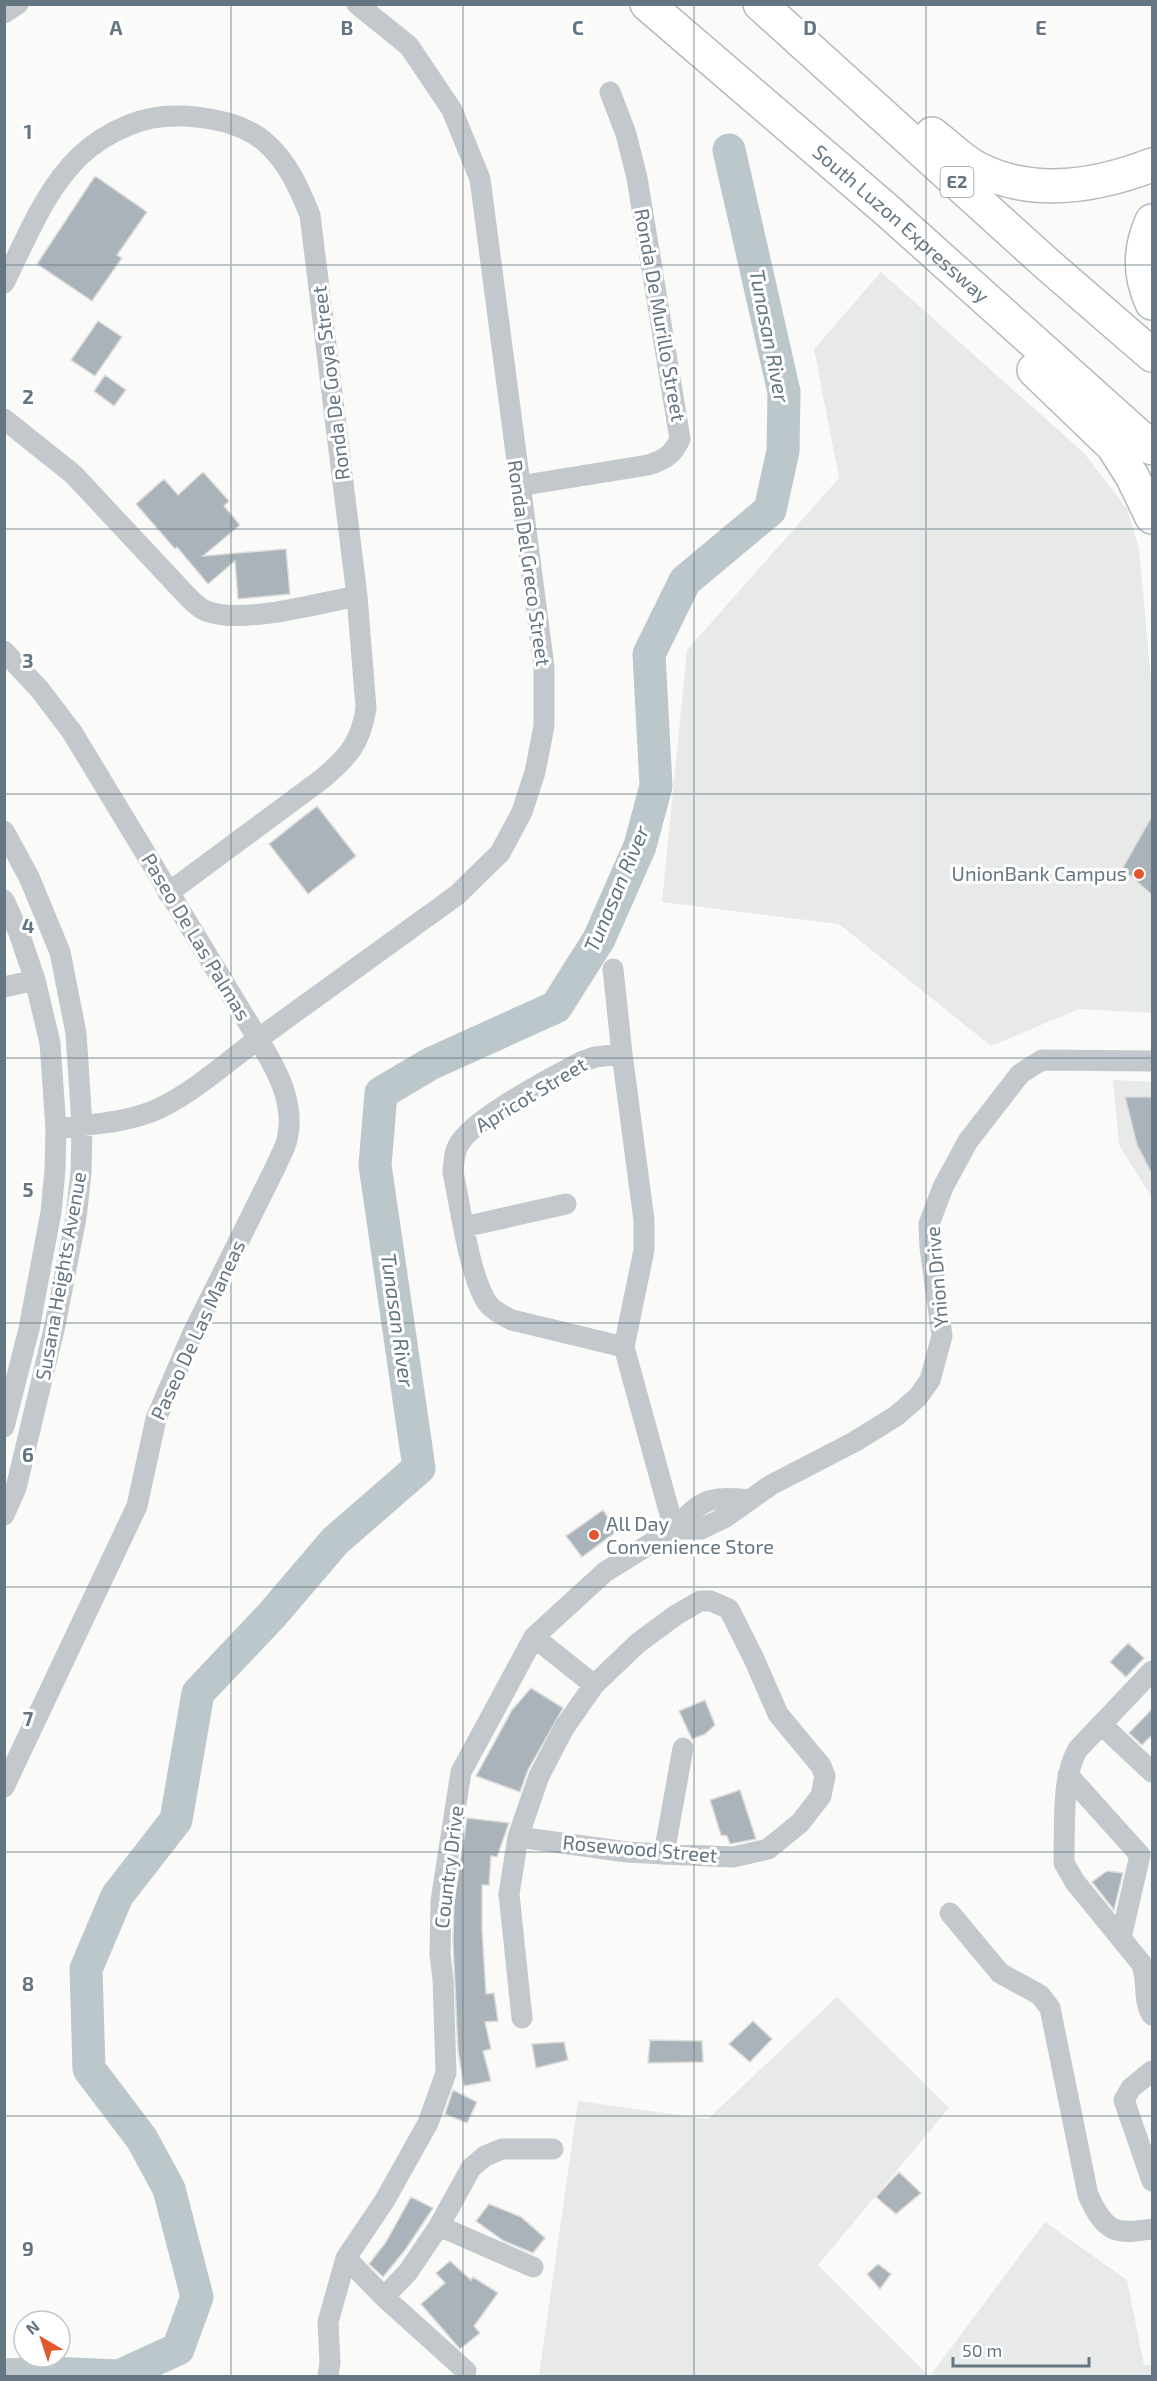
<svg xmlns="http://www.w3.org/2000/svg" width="1157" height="2381" font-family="'Exo 2',sans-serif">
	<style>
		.built { fill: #e8e9e9 }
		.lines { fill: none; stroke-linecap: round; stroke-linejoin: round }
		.river { stroke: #bbc7cb; stroke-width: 33 }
		.building { fill: #aab3b9; stroke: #dcdcda; stroke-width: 1.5 }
		.highway-casing { stroke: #b4b9bd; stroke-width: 36 }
		.street { stroke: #c3c8cc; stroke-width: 21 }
		.highway { stroke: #fff; stroke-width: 33 }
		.grid { fill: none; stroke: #657683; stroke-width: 1.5; stroke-opacity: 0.55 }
		.poi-dot { fill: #e4572e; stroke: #fff; stroke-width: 2 }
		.labels { text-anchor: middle; stroke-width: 6; stroke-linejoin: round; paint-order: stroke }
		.shield { fill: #fff; stroke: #939fa8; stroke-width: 1.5 }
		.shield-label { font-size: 18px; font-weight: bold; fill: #657683 }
		.street-label { font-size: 20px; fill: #657683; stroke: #fff }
		.poi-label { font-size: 20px; fill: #657683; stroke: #fff; text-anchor: end }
		.water-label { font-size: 21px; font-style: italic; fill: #60757c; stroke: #fff }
		.grid-label { font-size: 20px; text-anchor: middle; font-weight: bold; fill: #657683; stroke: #fff; stroke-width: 6; stroke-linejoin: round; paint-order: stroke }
	</style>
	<rect width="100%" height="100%" fill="#fafaf8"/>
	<path class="built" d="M881,272L1084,453L1127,509L1139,548L1152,691V1013L1079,1009L991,1046L839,924L662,902L687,650L839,478L814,349Z
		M1113,1080L1152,1082V1198L1119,1145Z
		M837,1997L949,2108L818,2265L929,2376H539L578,2101L708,2119Z
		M1045,2222L1127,2280L1144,2365H1152V2376H930Z"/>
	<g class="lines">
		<path class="river" d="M4,2375L49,2373L119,2376L178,2349L197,2297L169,2189L142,2139L89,2069L86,1969L117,1896L176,1820L198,1693L271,1616L335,1541L419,1468L375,1165L381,1093L430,1064L556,1007L599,939L640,846L656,786L649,654L685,581L770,510L783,451L784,392L729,150"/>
	</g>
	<path class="building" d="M95,176L147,212L117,255L122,258L92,301L37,264Z
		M98,321L122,337L95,376L71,360Z
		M105,375L126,390L114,406L94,391Z
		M203,472L229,501L224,506L240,525L203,556L286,549L290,594L238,599L235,561L208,584L177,547L175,549L136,504L164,479L178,495Z
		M317,806L356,856L308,894L269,844Z
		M1152,816V895L1131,876L1121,871Z
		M1125,1097H1152V1174L1137,1145Z
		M603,1510L617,1531L582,1557L566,1536Z
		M1128,1643L1144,1658L1126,1677L1110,1662Z
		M531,1688L563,1708L528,1770L520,1792L476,1776L512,1710Z
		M705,1700L715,1725L705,1734L692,1739L679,1711Z
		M1152,1709V1735L1142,1745L1129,1733Z
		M740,1790L756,1839L730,1844L727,1836L721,1835L710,1800Z
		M467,1818L509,1823L497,1857L491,1856L489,1885H482V1929L486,1994L494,1993L498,2021L485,2022L491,2049L483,2051L491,2081L464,2086L458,2051L453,1941L454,1902Z
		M1107,1871L1123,1873L1114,1910L1092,1882Z
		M753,2021L772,2039L750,2062L729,2044Z
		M650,2040L702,2041L703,2062L648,2063Z
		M564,2042L568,2060L536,2068L532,2044Z
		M453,2090L477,2102L467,2123L445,2114Z
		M899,2172L921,2193L896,2214L876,2197Z
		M411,2197L433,2208L405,2250L383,2277L369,2264L386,2242Z
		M489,2204L521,2217L545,2238L533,2253L504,2241L476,2221Z
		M450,2261L471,2280L473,2277L498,2293L474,2326L480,2333L460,2349L421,2304L445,2283L436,2273Z
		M878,2264L891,2274L880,2289L867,2274Z"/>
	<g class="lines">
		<g class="highway-casing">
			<g id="highway">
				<path id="s1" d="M647,4L889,212L1152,448"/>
				<path d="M760,4L1047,264L1152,355"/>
				<path d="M932,134C947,145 963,162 980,170C1036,197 1097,186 1152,165"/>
				<path d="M1152,221C1139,249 1139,275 1152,303"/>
				<path d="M1034,370L1113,446L1132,476L1152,517"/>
			</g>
		</g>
		<path class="street" d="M4,13L18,4
			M4,283C26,240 44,191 79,157C92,144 112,132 129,125C167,109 233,115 265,142C288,162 299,188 310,215L357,596L366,708C361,743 348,757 322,779L168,893
			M4,419L73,474L189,598C193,602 198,607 204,610C237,626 320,603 357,596
			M519,486L648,465C664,460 673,455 680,439L637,178L626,134L610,92
			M4,651L40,690L72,732L258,1039C227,1062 195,1091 160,1108C129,1123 90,1124 56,1129
			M4,831L29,877L60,952L76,1033L82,1125L81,1172L76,1218L55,1325L16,1488L4,1515
			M4,900L19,933L35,980L50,1043L56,1129L55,1170L51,1212L29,1329L4,1427
			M613,969L622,1054
			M4,987L35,980
			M464,1227L566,1204
			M624,1347L512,1320C504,1316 495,1312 489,1305C470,1282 460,1204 453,1172C454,1161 454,1150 461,1141C479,1116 552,1077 581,1062L595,1057L622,1054L644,1220V1250L624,1347L674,1529
			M674,1529C703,1499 707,1496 749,1500
			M534,1637L594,1685
			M1152,1671L1078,1749C1062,1776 1065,1821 1064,1852V1863L1075,1882L1141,1963C1149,1980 1142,1999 1152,2015
			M1102,1725L1152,1772
			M1068,1775L1140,1855L1121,1938
			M4,1787L137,1506L156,1419L192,1335L276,1166C280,1157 285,1148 287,1140C296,1103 276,1068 258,1039L457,895L500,853L522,812L535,772L544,726V667L480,179L452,110L409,46L357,4
			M518,1837L627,1852L664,1854L733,1857L768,1849L800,1823L821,1796L825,1776L821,1766L778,1714L754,1659L729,1609L711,1601H700L676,1615L638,1643L594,1685L564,1728L539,1776L518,1837L509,1894L522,2018
			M664,1854L683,1748
			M950,1913L1000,1973L1040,1995L1050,2008L1088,2195C1105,2232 1114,2235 1152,2229
			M1152,2071L1131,2088L1124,2100L1152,2181
			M439,2226L533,2267
			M346,2258L384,2297L466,2371
			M384,2297L408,2272L439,2226L471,2168L485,2156L502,2149H553
			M328,2376L330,2363L328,2322L346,2258L385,2200L428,2123L446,2073L443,1979L440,1954L441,1901L461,1772L534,1637L605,1572L674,1529H701L726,1517L771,1485L854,1442L896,1416L918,1397L930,1380L942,1336L930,1247L929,1224L943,1187L968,1141L1020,1074L1042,1060L1152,1061"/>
		<use href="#highway" class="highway"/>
	</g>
	<path class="grid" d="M231,4V2376M463,4V2376M694,4V2376M926,4V2376M4,265H1152M4,529H1152M4,794H1152M4,1058H1152M4,1323H1152M4,1587H1152M4,1852H1152M4,2116H1152"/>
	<g class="poi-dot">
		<circle cx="1139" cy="874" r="6"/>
		<circle cx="594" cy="1535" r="6"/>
	</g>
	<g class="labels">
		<rect class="shield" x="940.5" y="167" width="33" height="30" rx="4.5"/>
		<g class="shield-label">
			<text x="957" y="188">E2</text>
		</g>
		<g class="street-label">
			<text dy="7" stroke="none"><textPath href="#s1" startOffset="336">South Luzon Expressway</textPath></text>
			<text transform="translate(660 315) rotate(80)" y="7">Ronda De Murillo Street</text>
			<text transform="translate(331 383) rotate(-97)" y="7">Ronda De Goya Street</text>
			<text transform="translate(529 563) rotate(82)" y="7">Ronda Del Greco Street</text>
			<text transform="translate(196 937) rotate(59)" y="7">Paseo De Las Palmas</text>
			<text transform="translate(531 1095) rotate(-31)" y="7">Apricot Street</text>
			<text transform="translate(61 1276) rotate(-80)" y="7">Susana Heights Avenue</text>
			<text transform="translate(937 1277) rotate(-95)" y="7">Ynion Drive</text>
			<text transform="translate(198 1330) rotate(-65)" y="7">Paseo De Las Maneas</text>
			<text transform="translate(640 1849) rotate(5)" y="7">Rosewood Street</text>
			<text transform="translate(449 1867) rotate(-83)" y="7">Country Drive</text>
		</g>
		<g class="poi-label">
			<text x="1127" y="881">UnionBank Campus</text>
			<text x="606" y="1531" text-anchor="start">All Day<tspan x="606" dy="23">Convenience Store</tspan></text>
		</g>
		<g class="water-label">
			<text transform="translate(769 336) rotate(79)" y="7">Tunasan River</text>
			<text transform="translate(617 889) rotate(-67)" y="7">Tunasan River</text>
			<text transform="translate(397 1320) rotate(82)" y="7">Tunasan River</text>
		</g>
	</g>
	<g class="grid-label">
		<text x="116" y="35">A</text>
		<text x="347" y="35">B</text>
		<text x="578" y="35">C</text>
		<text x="810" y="35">D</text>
		<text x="1041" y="35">E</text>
		<text x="28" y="139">1</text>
		<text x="28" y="404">2</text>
		<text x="28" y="668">3</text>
		<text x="28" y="933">4</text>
		<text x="28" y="1197">5</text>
		<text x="28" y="1462">6</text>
		<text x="28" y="1726">7</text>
		<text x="28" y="1991">8</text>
		<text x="28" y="2256">9</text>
	</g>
	<rect width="1157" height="2381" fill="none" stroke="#657683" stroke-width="12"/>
	<g transform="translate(42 2339) rotate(321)"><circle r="28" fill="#ffffff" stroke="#c1c8cd" stroke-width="1.5"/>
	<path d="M0-4.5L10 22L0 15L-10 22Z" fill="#e4572e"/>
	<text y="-9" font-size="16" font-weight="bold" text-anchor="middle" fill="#657683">N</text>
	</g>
	<path d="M953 2357v9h136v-9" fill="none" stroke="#657683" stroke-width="3"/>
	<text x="962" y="2357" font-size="18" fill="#657683" stroke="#ffffff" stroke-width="4.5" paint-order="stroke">50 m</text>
</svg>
